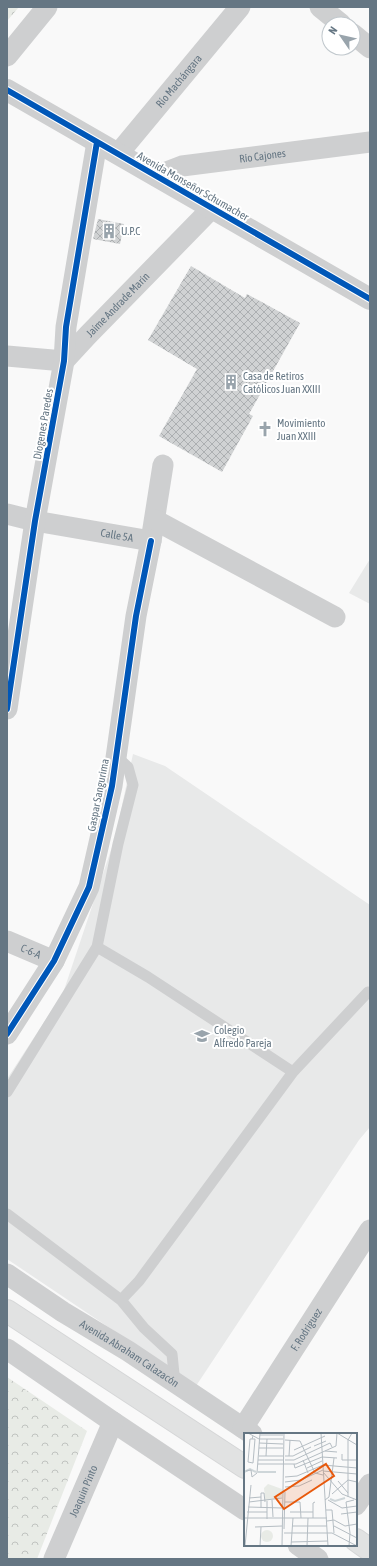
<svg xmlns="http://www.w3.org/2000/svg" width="377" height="1566" font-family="'Asap Condensed',sans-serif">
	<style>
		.built { fill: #e8e9e9 }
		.park { fill: url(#park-crowns) }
		.building { fill: url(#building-cross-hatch) }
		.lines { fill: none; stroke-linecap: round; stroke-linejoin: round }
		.secondary-casing { stroke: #d5d6d7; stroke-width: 24 }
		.service { stroke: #cecfd0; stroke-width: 11 }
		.minor { stroke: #cecfd0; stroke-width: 21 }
		.tertiary { stroke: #cecfd0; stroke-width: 22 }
		.secondary { stroke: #e1e2e2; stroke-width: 22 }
		.cycleway-casing { stroke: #fff; stroke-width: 8 }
		.cycleway { stroke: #0057b8; stroke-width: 6 }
		.labels { text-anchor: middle; stroke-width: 4; stroke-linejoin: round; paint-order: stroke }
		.street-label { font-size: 11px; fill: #657683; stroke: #fff }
		.poi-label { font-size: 11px; fill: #657683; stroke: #fff; text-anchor: start }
		.inset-river { fill: none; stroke: #ced6d9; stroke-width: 2 }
		.inset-road { fill: none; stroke: #b5bdc3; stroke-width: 1 }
		.view { fill: #e8590c; fill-opacity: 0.15; stroke: #e8590c; stroke-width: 2 }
		.inset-edge { fill: none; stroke: #657683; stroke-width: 2 }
	</style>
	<defs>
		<pattern id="park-crowns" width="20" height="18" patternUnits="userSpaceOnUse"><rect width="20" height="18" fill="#e8ebe6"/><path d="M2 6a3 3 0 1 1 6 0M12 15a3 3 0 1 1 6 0" fill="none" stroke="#c0c3c0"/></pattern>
		<pattern id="building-cross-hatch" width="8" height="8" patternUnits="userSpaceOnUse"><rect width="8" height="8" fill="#d0d2d3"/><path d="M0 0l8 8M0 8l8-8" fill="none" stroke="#acafb1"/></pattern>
	</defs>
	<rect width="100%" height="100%" fill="#f9f9f9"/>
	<path class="built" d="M370,559V604L349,593Z
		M133,754L165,766L370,905V1127L359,1140L196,1386L7,1259V1079L63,993L115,838Z"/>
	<path class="park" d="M7,7H19L7,21Z
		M7,1377L87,1431L37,1559H7Z"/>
	<path class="building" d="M98,219L124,224L120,244L93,239Z
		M191,266L245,298L247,294L300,323L249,414L253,416L222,472L159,436L197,369L148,340Z"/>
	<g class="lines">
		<g class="secondary-casing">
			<path id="secondary" d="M7,1311L245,1467
				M356,1540L370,1550"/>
		</g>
		<path class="service" d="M97,947L118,844L133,785L128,767L116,756
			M7,1092L97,947L148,977L293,1072
			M7,1214L121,1300
			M172,1381L174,1374L172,1354L144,1328L121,1300L139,1281L293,1072L368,992"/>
		<g class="minor">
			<path d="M320,7L341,24"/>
			<path d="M353,34L370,48"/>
			<path d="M7,56L47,7"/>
			<path id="s1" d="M118,154L240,7"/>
			<path id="s2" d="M156,176L182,166L370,142"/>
			<path id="s3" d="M7,356L64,361L88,335L212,208"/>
			<path id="s4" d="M7,514L35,521L151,541L163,465"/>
			<path d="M155,520L335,617"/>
			<path d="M7,709L35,521L64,361L66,327L97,142"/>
			<path id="s5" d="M7,941L54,961"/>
			<path d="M7,1034L54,961L89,887L112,786L136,616L151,541"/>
			<path id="s6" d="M7,1274L63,1312L128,1351L252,1434"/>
			<path d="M7,1349L113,1422L245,1510"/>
			<path id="s7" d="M243,1428L370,1230"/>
			<path d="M356,1505L370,1484"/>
			<path d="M298,1545L318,1559"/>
			<path id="s8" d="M54,1559L113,1422"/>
		</g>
		<path class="tertiary" d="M7,90L370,299"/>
		<use href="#secondary" class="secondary"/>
		<g class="cycleway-casing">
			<path id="cycleway" d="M7,90L370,299
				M7,709L35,521L64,361L66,327L97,142
				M7,1034L54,961L89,887L112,786L136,616L151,541"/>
		</g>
		<use href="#cycleway" class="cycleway"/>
	</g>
	<defs>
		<g id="building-bare" transform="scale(1.2)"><path d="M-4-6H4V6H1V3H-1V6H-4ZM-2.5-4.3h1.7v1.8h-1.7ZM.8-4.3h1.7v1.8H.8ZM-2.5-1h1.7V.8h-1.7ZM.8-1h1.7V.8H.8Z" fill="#99a4ac" stroke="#fff" stroke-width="2.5" paint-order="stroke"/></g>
		<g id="church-bare" transform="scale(1.2)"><path d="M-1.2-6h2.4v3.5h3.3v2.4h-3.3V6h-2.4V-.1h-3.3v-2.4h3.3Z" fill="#99a4ac" stroke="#fff" stroke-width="2.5" paint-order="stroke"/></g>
		<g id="school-bare" transform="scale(1.2)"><path d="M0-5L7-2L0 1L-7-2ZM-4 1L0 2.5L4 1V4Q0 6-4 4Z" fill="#99a4ac" stroke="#fff" stroke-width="2.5" paint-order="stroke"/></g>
	</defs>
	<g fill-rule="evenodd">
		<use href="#building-bare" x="109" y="231"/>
		<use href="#building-bare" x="231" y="382"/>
		<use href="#church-bare" x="265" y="429"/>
		<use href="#school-bare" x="202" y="1036"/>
	</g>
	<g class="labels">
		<g class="street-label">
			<text dy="4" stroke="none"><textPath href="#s1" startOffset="95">Río Machángara</textPath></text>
			<text dy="4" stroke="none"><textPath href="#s2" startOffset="109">Río Cajones</textPath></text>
			<text transform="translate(193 186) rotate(30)" y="4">Avenida Monseñor Schumacher</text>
			<text dy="4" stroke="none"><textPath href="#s3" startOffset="135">Jaime Andrade Marin</textPath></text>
			<text transform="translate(43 424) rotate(-80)" y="4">Diogenes Paredes</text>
			<text dy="4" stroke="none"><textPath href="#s4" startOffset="112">Calle 5A</textPath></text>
			<text transform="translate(98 795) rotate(-79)" y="4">Gaspar Sangurima</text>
			<text dy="4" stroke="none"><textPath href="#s5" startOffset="26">C-6-A</textPath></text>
			<text dy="4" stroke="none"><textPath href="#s7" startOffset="117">F. Rodriguez</textPath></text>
			<text dy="4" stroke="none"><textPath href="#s6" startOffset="146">Avenida Abraham Calazacón</textPath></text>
			<text dy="4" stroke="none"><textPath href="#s8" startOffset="74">Joaquin Pinto</textPath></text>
		</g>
		<g class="poi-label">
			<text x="121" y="235">U.P.C</text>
			<text x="243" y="380">Casa de Retiros<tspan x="243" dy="13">Católicos Juan XXIII</tspan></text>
			<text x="277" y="427">Movimiento<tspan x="277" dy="13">Juan XXIII</tspan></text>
			<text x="214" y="1034">Colegio<tspan x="214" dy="13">Alfredo Pareja</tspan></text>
		</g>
	</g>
	<g transform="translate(244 1433)">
		<rect width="113" height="113" fill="#f9f9f9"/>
		<path d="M17 103a6 6 0 1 1 12 0a6 6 0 1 1-12 0Z" fill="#e8ebe6"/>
		<path d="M24,51L38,56V64L21,68L20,55Z" fill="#e8ebe6"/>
		<path class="inset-river" d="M0,39L6,36L12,39M14,39H32M86,66L91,68L101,65"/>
		<path class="inset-road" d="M4,0L15,6H39M77,0L84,113M93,0L113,12M16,2H39M8,6H11L9,30L4,29L6,6H8L9,3M41,7L56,8L71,40L79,42M15,10L39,11M70,13L82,8M15,15H39M50,17L81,3M81,18L93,19M98,21V27H113M15,23H39M22,23L23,6M41,23H49L67,14M45,23L46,7M14,27H39M41,27H50L86,10L88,14M59,27L64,40M14,31H52L92,13L93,0M50,31L51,35L78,24L93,25M63,35L78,28M2,38L7,37L8,44L13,40L16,0M79,38L113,41M79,39L98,61L113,67M41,44L53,43L79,32L113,35M94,48L104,60M41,49L57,47L79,37M41,54L55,53L68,47M17,60V75M17,60H20L21,69M88,61L104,47L113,49M104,64V7L108,0M5,65L17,64M28,67L29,84M81,67L85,64L90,25M84,67L98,75L113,73M23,68V86M5,69L38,65M41,69H56L57,85M4,74L38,75M82,77H88L90,100M3,79H23M46,79H69M97,81L113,79M0,85H83M69,85V70L71,69M83,88L90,87L101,93L113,91M48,93H83M90,93L113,105M11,94L38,93M40,96L41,59M40,100H88L113,113M47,109L84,108M1,113L7,52M16,113L17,94M38,113L40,0M47,113L49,85M63,113L64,85M105,113L106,100L102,69L110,67"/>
		<path class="view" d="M82,31L90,43L40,76L31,64Z"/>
		<rect width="113" height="113" class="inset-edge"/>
	</g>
	<rect width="377" height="1566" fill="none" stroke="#657683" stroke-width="16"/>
	<g transform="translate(341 36) rotate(304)"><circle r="19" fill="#ffffff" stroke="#c1c8cd"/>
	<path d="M0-3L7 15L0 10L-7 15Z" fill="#99a4ac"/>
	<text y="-6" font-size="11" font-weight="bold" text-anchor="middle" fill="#657683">N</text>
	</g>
</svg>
